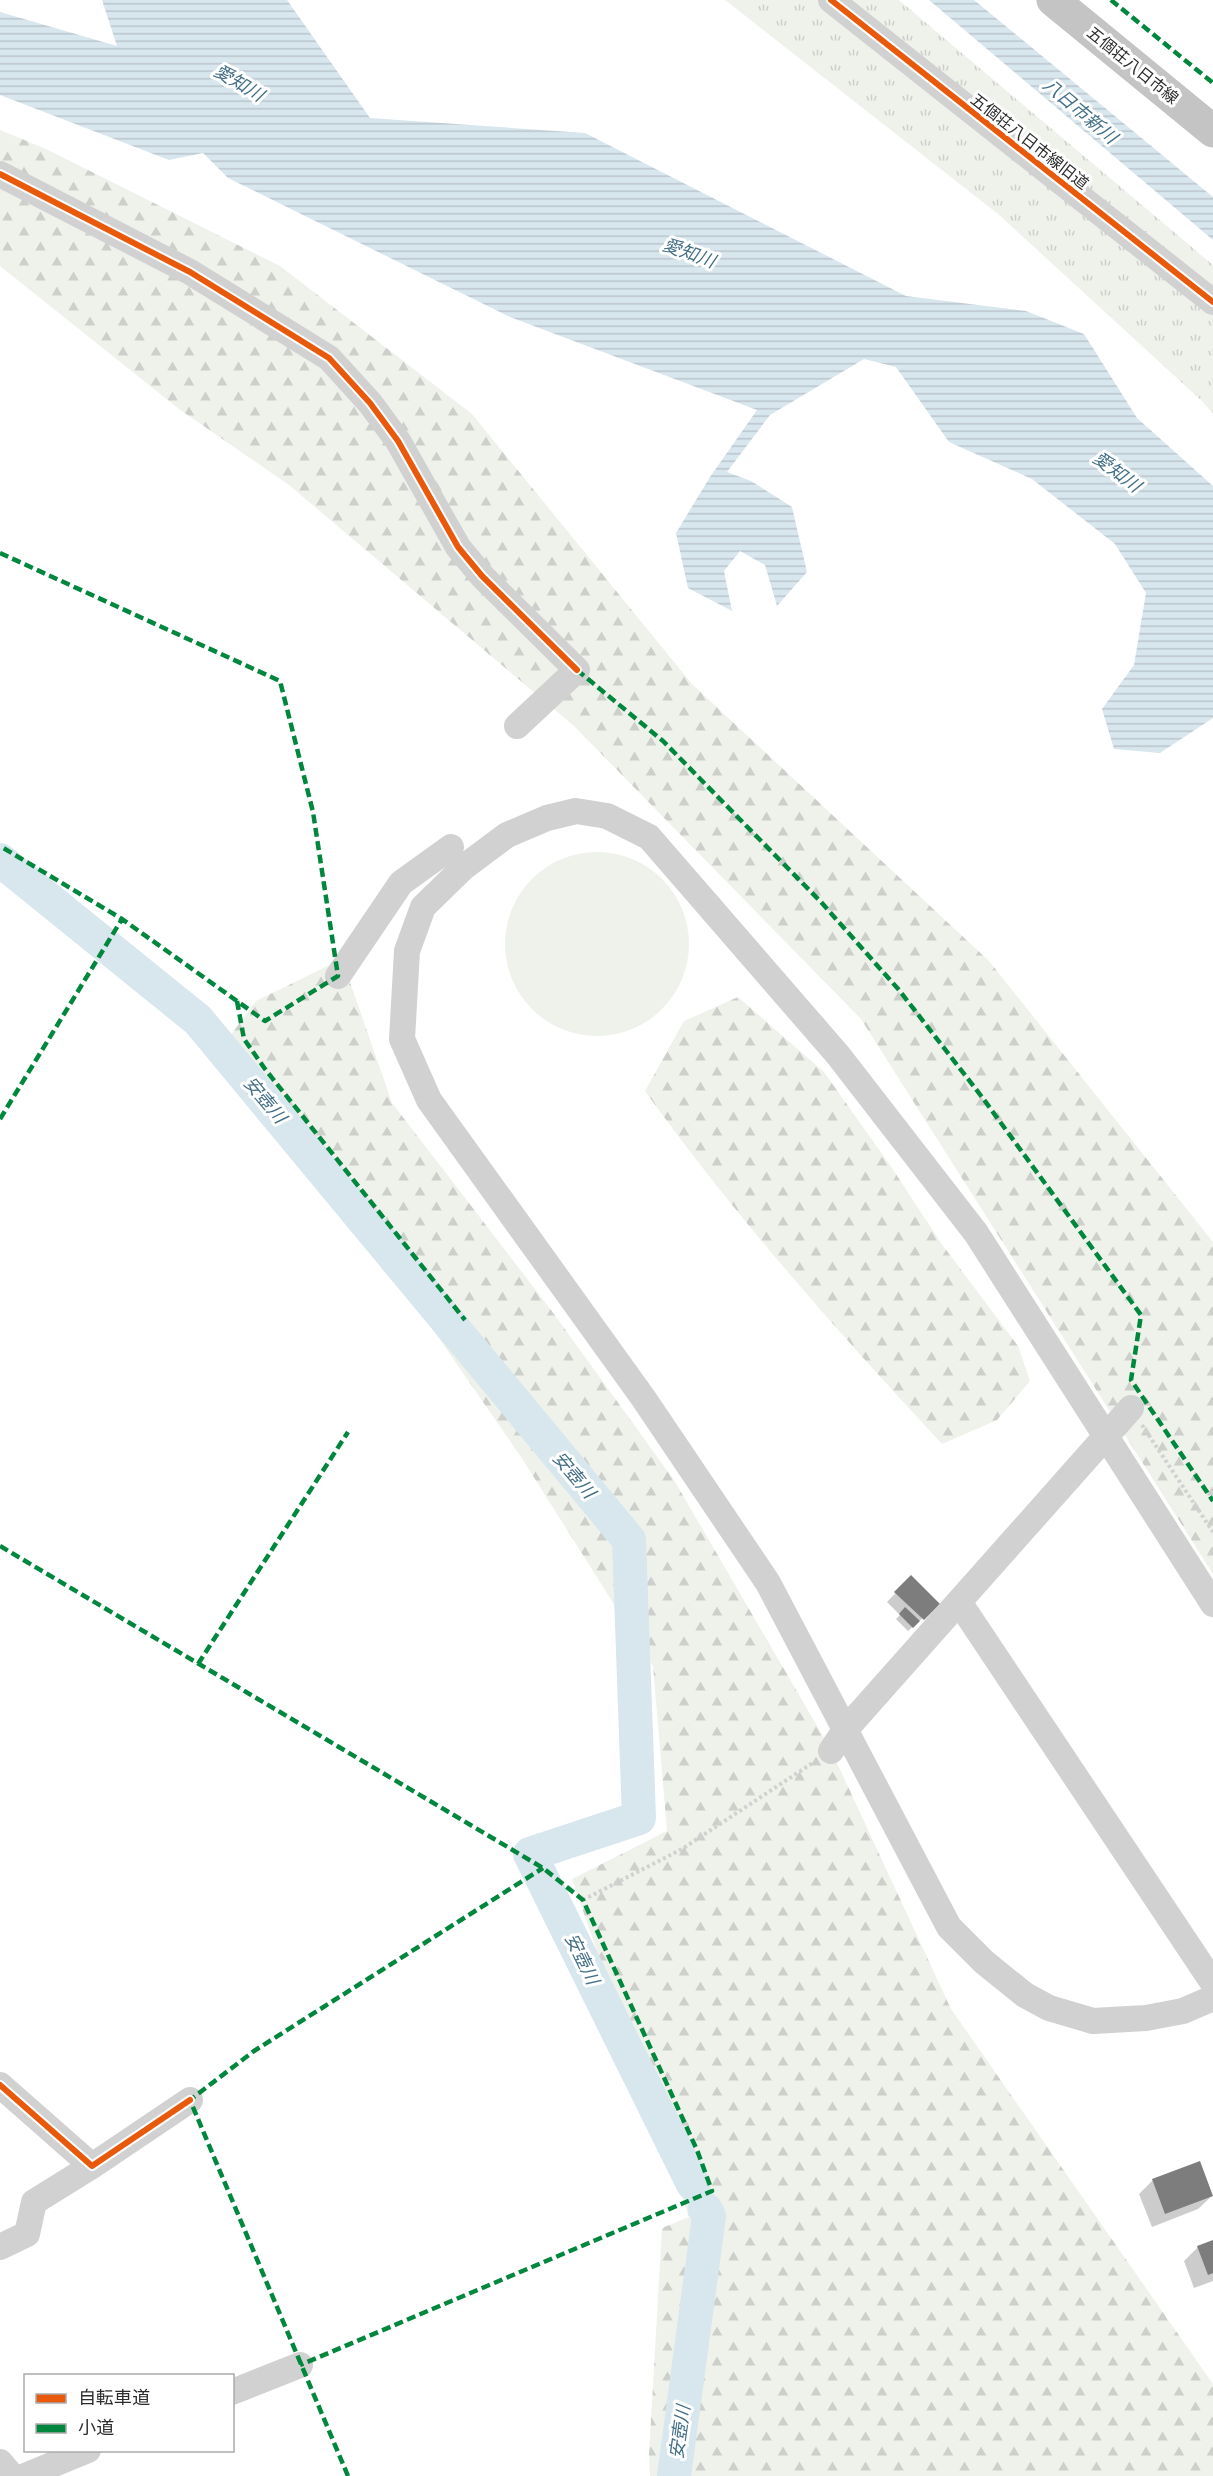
<svg xmlns="http://www.w3.org/2000/svg" width="1213" height="2476" font-family="Inter,'Noto Sans JP',sans-serif">
	<style>
		.grass { fill: url(#grass-tufts) }
		.forest { fill: url(#forest-firs) }
		.park { fill: #eff2eb }
		.water { fill: url(#water-rules) }
		.shadow { fill: #0003 }
		.lines { fill: none; stroke-linecap: round; stroke-linejoin: round }
		.river { stroke: #d8e6ee; stroke-width: 34 }
		.building { fill: #7d7d7d }
		.path { stroke: #d1d1d1; stroke-width: 4; stroke-dasharray: 3 3; stroke-linecap: butt }
		.minor { stroke: #d1d1d1; stroke-width: 26 }
		.major { stroke: #c4c4c4; stroke-width: 33 }
		.quiet { stroke: #00873e; stroke-width: 4.5; stroke-dasharray: 9 4.5; stroke-linecap: butt }
		.cycleway-casing { stroke: #fff; stroke-width: 10 }
		.cycleway { stroke: #e8590c; stroke-width: 6 }
		.labels { text-anchor: middle; stroke-width: 6; stroke-linejoin: round; paint-order: stroke }
		.street-label { font-size: 16px; fill: #2c2c2c; stroke: #fff }
		.water-label { font-size: 18px; font-style: italic; fill: #426f86; stroke: #fff }
	</style>
	<defs>
		<pattern id="grass-tufts" width="24" height="20" patternUnits="userSpaceOnUse" patternTransform="scale(1.5)"><rect width="24" height="20" fill="#eff2eb"/><path d="M3 7l-1-3M5 7V3M7 7l1-3M15 17l-1-3M17 17v-4M19 17l1-3" fill="none" stroke="#cdd0ca"/></pattern>
		<pattern id="forest-firs" width="22" height="20" patternUnits="userSpaceOnUse" patternTransform="scale(1.5)"><rect width="22" height="20" fill="#eff2eb"/><path d="M5 1l3.5 6h-7zM16 11l3.5 6h-7z" fill="#cdd0ca"/></pattern>
		<pattern id="water-rules" width="6" height="5" patternUnits="userSpaceOnUse" patternTransform="scale(1.5)"><rect width="6" height="5" fill="#d8e6ee"/><path d="M0 2.5h6" fill="none" stroke="#bac5cc"/></pattern>
	</defs>
	<rect width="100%" height="100%" fill="#fff"/>
	<path class="grass" d="M725,0H899L1213,265V414L1203,402L998,214Z"/>
	<path class="forest" d="M0,130L46,149L280,266L472,414L692,684L989,961L1213,1242V1574L861,1019L574,726L289,485L179,409L0,266Z
		M342,959L392,1103L551,1310L674,1480L831,1750L951,2009L1213,2384V2476H650L649,2455L662,2228L689,2217L572,1879L667,1831L653,1666L521,1457L230,1036L256,1001Z
		M738,997L824,1072L892,1168L941,1243L1018,1346L1030,1381L997,1420L942,1444C836,1330 736,1217 645,1091L684,1021Z"/>
	<path class="park" d="M505 944a92 92 0 1 1 184 0a92 92 0 1 1-184 0Z"/>
	<path class="water" d="M102,0H287L370,118L585,133L906,296L1026,311L1084,334L1137,418L1213,486V718L1160,753L1114,749L1102,709L1134,665L1146,593L1115,544L1032,479L949,442L896,367L864,359L770,415L727,472L751,481L792,507L807,572L777,606L765,565L740,551L724,571L732,611L688,588L676,533L710,477L757,410L510,317L228,178L203,153L169,160L0,95V12L117,46Z
		M929,0H974L1213,197V240Z"/>
	<path class="shadow" d="M911,1577L938,1604L908,1631L896,1619L900,1615L887,1602Z
		M1153,2180L1212,2196L1198,2209L1152,2227L1139,2194Z
		M1213,2242V2281L1194,2288L1184,2261L1198,2247Z"/>
	<g class="lines">
		<path class="river" d="M0,860L198,1020L629,1540L639,1818L530,1854L693,2184
			M674,2476L709,2216L705,2209"/>
	</g>
	<path class="building" d="M911,1575L940,1604L924,1620L894,1592Z
		M905,1607L920,1621L913,1628L899,1614Z
		M1200,2161L1213,2196L1165,2214L1152,2179Z
		M1213,2240V2273L1208,2275L1197,2246Z"/>
	<g class="lines">
		<path class="path" d="M1142,1425L1213,1532
			M583,1900L682,1849L814,1762"/>
		<path class="minor" d="M831,0L1213,302
			M0,174L190,272L329,358L370,403L398,441L458,547L482,576L577,670L517,726
			M338,976L401,883L451,847
			M959,1602L1213,1983
			M1213,1604L976,1233L838,1055L649,837L607,816L576,811L547,818L507,835L464,867L423,907L407,951L402,1039L429,1100L644,1399L768,1583L949,1927L984,1962L1025,1995L1049,2008L1093,2021L1146,2018L1183,2011L1213,1998
			M831,1751L845,1730L1131,1408
			M0,2085L92,2166L190,2100
			M0,2247L27,2234L34,2202L92,2166
			M232,2392L300,2365
			M0,2462L12,2476
			M25,2476L88,2450"/>
		<path class="major" d="M1053,0L1213,131"/>
		<path class="quiet" d="M1111,0L1213,83
			M0,553L280,681L313,812L338,976L265,1021L122,919L0,846
			M577,670L663,741L821,902L899,990L982,1097L1141,1315L1131,1380L1213,1501
			M237,1001L244,1039L265,1069L465,1320
			M0,1119L122,919
			M0,1546L543,1868L583,1900L697,2150L712,2191L300,2365
			M198,1664L348,1432
			M348,2476L190,2100L254,2051L543,1868"/>
		<g class="cycleway-casing">
			<path id="cycleway" d="M831,0L1213,302
				M0,174L190,272L329,358L370,403L398,441L458,547L482,576L577,670
				M0,2085L92,2166L190,2100"/>
		</g>
		<use href="#cycleway" class="cycleway"/>
	</g>
	<g class="labels">
		<g class="street-label">
			<text transform="translate(1133 65) rotate(39)" y="6">五個荘八日市線</text>
			<text transform="translate(1030 141) rotate(38)" y="6">五個荘八日市線旧道</text>
		</g>
		<g class="water-label">
			<text transform="translate(239 83) rotate(31)" y="6">愛知川</text>
			<text transform="translate(1080 111) rotate(40)" y="6">八日市新川</text>
			<text transform="translate(689 253) rotate(20)" y="6">愛知川</text>
			<text transform="translate(1117 472) rotate(37)" y="6">愛知川</text>
			<text transform="translate(265 1100) rotate(50)" y="6">安壺川</text>
			<text transform="translate(574 1475) rotate(50)" y="6">安壺川</text>
			<text transform="translate(582 1959) rotate(64)" y="6">安壺川</text>
			<text transform="translate(680 2432) rotate(-82)" y="6">安壺川</text>
		</g>
	</g>
	<rect x="24" y="2374" width="210" height="78" fill="#ffffff" stroke="#ababab" stroke-width="1.5"/>
	<rect x="36" y="2394" width="30" height="9" fill="#e8590c" stroke="#ababab" stroke-width="1.5"/>
	<text x="78" y="2404" font-size="18" fill="#2c2c2c">自転車道</text>
	<rect x="36" y="2424" width="30" height="9" fill="#00873e" stroke="#ababab" stroke-width="1.5"/>
	<text x="78" y="2434" font-size="18" fill="#2c2c2c">小道</text>
</svg>
